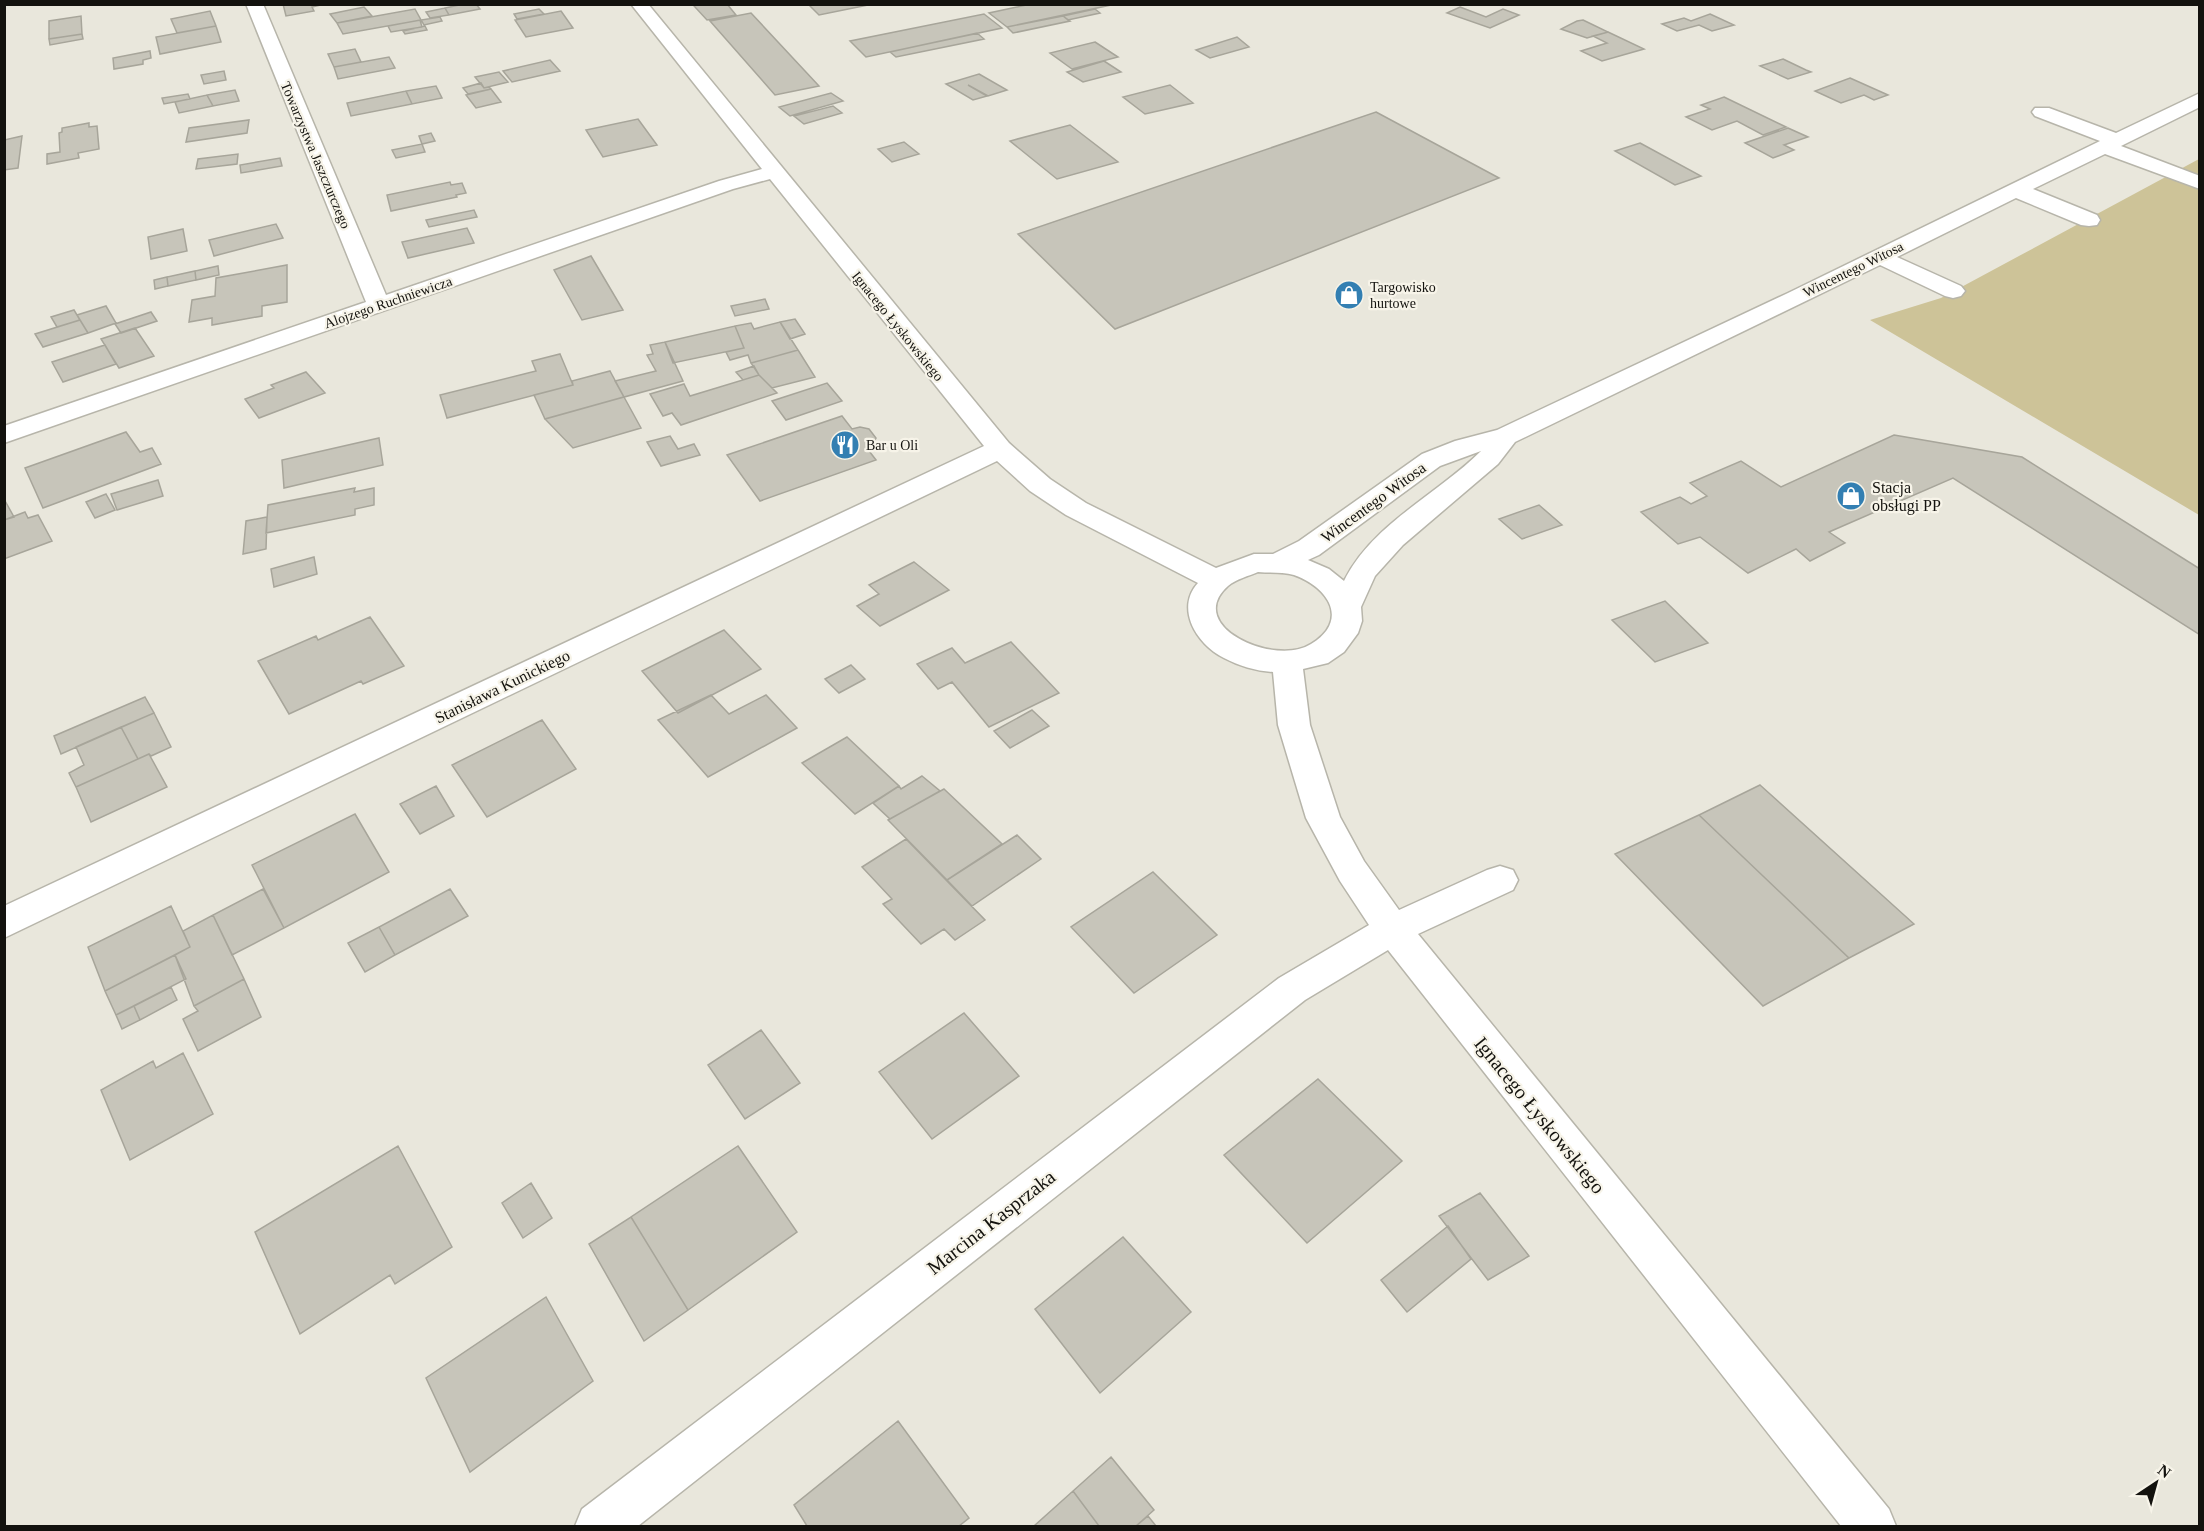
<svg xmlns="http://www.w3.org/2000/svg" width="2204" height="1531" font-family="'Times New Roman',serif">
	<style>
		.green { fill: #cdc398 }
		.building { fill: #c7c5ba; stroke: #a7a59a; stroke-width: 1.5 }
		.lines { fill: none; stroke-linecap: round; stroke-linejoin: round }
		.minor-casing { stroke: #b7b5aa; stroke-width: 3 }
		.minor { fill: #fff; fill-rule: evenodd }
		.labels { text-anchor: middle; stroke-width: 4.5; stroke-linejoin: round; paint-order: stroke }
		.far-street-label { font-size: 14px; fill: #13120e; stroke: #f7f4e9 }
		.far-poi-label { font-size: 14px; fill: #13120e; stroke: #f7f4e9; text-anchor: start }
		.poi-label { font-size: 16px; fill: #13120e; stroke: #f7f4e9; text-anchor: start }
		.street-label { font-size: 16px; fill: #13120e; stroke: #f7f4e9 }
		.near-street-label { font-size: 20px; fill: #13120e; stroke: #f7f4e9 }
	</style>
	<rect width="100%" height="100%" fill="#e9e7dc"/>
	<path class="green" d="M2199,159V515L1870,320L1941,298Z"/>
	<path class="building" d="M283,4H325L312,7L314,11L286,16Z
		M464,4H476L480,9L449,15L445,8Z
		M701,4H727L736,15L707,20L694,6Z
		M808,4H873L819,15Z
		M1031,4H1116L1007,27L989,13Z
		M364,7L372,16L337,23L330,14Z
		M1460,7L1486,17L1503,9L1519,15L1490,28L1447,13Z
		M445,8L449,15L430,18L426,12Z
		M415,9L421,20L343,34L337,23Z
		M539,9L544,14L517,19L514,14Z
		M1095,9L1100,13L1068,20L1063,16Z
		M210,11L216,26L177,33L171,19Z
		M561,11L573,28L526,37L515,20Z
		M751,13L819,86L775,95L710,21Z
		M984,14L1002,28L866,57L850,41Z
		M1710,14L1734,25L1712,31L1699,25L1677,31L1662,24L1684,18L1691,21Z
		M81,16L82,34L49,39V21Z
		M1063,16L1070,21L1013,33L1007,27Z
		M440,17L442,21L424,25L421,20Z
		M420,20L422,27L391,32L388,26Z
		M1583,20L1608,32L1587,38L1561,29L1577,21Z
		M216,26L221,42L160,54L156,37Z
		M425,26L427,30L405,34L403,31Z
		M1608,32L1644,49L1602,61L1581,51L1607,43L1593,36Z
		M977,33L984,39L896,57L890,52Z
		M82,34L83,39L50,45L49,39Z
		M1237,37L1249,47L1210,58L1196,50Z
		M1095,42L1118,57L1072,69L1050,53Z
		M355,49L361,62L334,67L328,54Z
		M150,51L151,58L143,60V64L114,69L113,58Z
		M389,57L395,68L338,79L334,67Z
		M1783,59L1806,70L1811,72L1788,79L1760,66Z
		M550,60L560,71L512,82L503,71Z
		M1104,61L1121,72L1083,82L1067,72Z
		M224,71L226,80L204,84L201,75Z
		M499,72L508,82L484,88L475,77Z
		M979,74L1007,90L988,96L968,85L987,96L973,100L946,84Z
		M1850,78L1888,95L1874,100L1864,95L1841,103L1815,91Z
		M481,83L484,88L489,87L491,89L468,94L463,88Z
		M1170,85L1193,103L1145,114L1123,97Z
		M436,86L442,98L412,104L406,91Z
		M491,89L501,102L476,108L466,95Z
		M235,90L239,101L213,106L207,95Z
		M406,91L412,104L351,116L347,103Z
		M831,93L843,101L790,116L779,107Z
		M188,94L190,99L164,104L162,98Z
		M207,95L213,106L179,113L175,102Z
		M1724,97L1786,127L1763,135L1737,121L1712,130L1686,117L1710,109L1701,105Z
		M833,106L842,113L804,124L794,116Z
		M1376,112L1499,178L1115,329L1018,234Z
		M638,119L657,145L603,157L586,130Z
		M249,120L247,133L186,142L189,128Z
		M89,123V127L97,126L99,149L78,153L79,158L47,164V154L60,152L59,133L62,132V128Z
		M1070,125L1118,162L1057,179L1010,141Z
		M1788,128L1808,137L1784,145L1794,150L1773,158L1745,143Z
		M431,133L435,141L422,144L419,136Z
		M22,136L18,168L4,170V140Z
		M904,142L919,154L892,162L878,149Z
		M1640,143L1701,176L1675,185L1615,151Z
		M422,144L425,152L396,158L392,150Z
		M238,154L237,164L196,169L198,159Z
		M280,158L282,166L241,173L240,165Z
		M450,182L451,185L462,183L466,193L456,195L457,197L391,211L387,195Z
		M474,210L477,217L429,227L426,220Z
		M276,224L283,238L214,256L209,240Z
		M467,228L474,243L408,258L402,242Z
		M183,229L187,251L151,259L148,237Z
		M591,256L623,310L582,320L554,270Z
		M287,265V302L262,306V316L212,325V318L189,322L192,300L215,296L216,278Z
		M218,266L219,275L196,280L195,271Z
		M195,271L196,280L168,286L167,277Z
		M167,277L168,286L155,289L154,280Z
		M765,299L769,309L735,316L731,306Z
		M106,306L116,323L88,333L77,315Z
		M74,310L80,320L57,327L51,317Z
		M151,312L157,321L121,333L115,324Z
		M795,319L805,334L790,339L780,322Z
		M80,320L88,333L43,347L35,334Z
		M780,322L798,350L751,363L748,355L730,360L726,352L744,348L735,326L751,323L754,329Z
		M735,326L744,348L673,363L665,342Z
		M135,328L154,356L119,368L101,339Z
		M665,342L683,381L624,397L615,381L656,371L647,355L653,354L650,345Z
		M105,345L116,364L63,382L52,362Z
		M798,350L815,377L772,388L759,375L751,363Z
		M560,354L573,385L447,418L440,395L536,371L532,361Z
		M754,366L759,375L743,380L736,372Z
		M610,371L624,397L545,419L534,395L573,385L572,381Z
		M306,372L325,393L259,418L245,399L274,388L271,385Z
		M759,375L777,393L681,425L672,413L663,416L650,394L684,384L690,396Z
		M827,383L842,401L786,420L772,401Z
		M624,397L641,428L573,448L545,419Z
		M842,416L852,429L860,427L869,429L876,438L873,444L866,447L876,460L760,501L727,455Z
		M126,432L140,452L152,448L161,464L43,508L25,468Z
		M1894,435L2022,457L2200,569V635L1953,478L1829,532L1845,543L1810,561L1796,549L1748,573L1700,537L1678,544L1641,512L1680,497L1691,504L1707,496L1690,483L1741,461L1781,487Z
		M670,436L678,449L694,444L700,455L661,466L647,442Z
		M379,438L383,465L284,488L282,460Z
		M158,480L163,496L117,510L111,494Z
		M355,488L354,492L374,488V505L355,509V515L266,533L268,505Z
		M106,494L115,510L95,518L86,502Z
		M4,499L14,517L4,520Z
		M1539,505L1562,525L1522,539L1499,519Z
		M25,512L28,518L38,515L52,541L4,559V520Z
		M267,517L266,549L243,554L246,521Z
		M314,557L317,574L274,587L271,569Z
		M914,562L949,590L880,626L857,606L879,594L869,585Z
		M1665,601L1708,643L1655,662L1612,620Z
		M370,617L404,666L363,684L361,681L289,714L258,661L316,636L318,640Z
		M724,630L761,669L678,713L642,671Z
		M1011,642L1059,693L989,727L952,682L938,689L917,664L952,648L965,663Z
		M851,665L865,679L839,693L825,679Z
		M711,695L729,714L766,695L797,728L708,777L658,720Z
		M145,697L154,713L61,754L54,736Z
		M1032,710L1049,726L1010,748L994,731Z
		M154,713L171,747L151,756L149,754L138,759L121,727Z
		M542,720L576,769L487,817L452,765Z
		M121,727L138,759L76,787L69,773L84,765L76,747Z
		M847,737L899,786L855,814L802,763Z
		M149,754L167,787L91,822L76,787Z
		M922,776L940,791L890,819L873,803L899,786L901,789Z
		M1760,785L1914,924L1849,958L1699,815Z
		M436,786L454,816L420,834L400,804Z
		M944,789L1002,844L947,880L888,820Z
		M355,814L389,872L284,928L252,865Z
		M1699,815L1849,958L1763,1006L1615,854Z
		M1017,835L1041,859L972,906L947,880Z
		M906,839L985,920L955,940L944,929L921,944L883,904L892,899L862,867Z
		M1153,872L1217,935L1134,993L1071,927Z
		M263,889L284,928L232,955L213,915Z
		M450,889L468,916L395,955L379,927Z
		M171,906L190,947L105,991L88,947Z
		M213,915L244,979L194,1006L175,955L190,947L183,931Z
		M379,927L395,955L365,972L348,943Z
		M175,955L186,979L116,1015L105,991Z
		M244,979L261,1017L198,1051L183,1019L198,1011L194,1006Z
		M171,987L177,1000L140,1020L134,1006Z
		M134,1006L140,1020L122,1029L116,1015Z
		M964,1013L1019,1076L932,1139L879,1072Z
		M761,1030L800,1083L745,1119L708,1065Z
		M183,1053L213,1114L130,1160L101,1090L153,1061L156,1068Z
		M1318,1079L1402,1161L1307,1243L1224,1155Z
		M398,1146L452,1247L395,1284L390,1275L300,1334L255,1232Z
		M738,1146L797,1232L688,1310L631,1217Z
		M531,1183L552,1218L523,1238L502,1203Z
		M1480,1193L1529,1256L1488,1280L1439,1216Z
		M631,1217L688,1310L644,1341L589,1244Z
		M1448,1226L1471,1259L1407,1312L1381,1280Z
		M1123,1237L1191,1312L1100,1393L1035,1309Z
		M546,1297L593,1381L470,1472L426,1378Z
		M898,1421L969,1518L959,1526H807L794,1505Z
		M1111,1457L1154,1510L1136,1526H1099L1073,1491Z
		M1073,1491L1099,1526H1034Z
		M1148,1516L1156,1526H1136Z"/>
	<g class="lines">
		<g class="minor-casing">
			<path id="minor" d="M246,4H263L386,295L719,181L762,169L631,4H648L1009,443L1050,479L1086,503L1216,568L1254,554H1273L1299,541L1422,454L1455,441L1497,430L1788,293L2100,141L2035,116L2032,112L2035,108H2049L2116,133L2200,93V107L2121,146L2200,176V189L2105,154L2033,189L2097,215L2100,220L2097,225L2089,226L2081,225L2016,198L1897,257L1961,286L1965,291L1961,296L1953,298L1945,296L1880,265L1515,442L1498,464L1403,545L1375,576L1361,607L1362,621L1358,633L1344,652L1328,663L1303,669L1310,725L1340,817L1364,861L1399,910L1487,870L1500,866L1513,870L1518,880L1513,890L1418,934L1889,1509L1896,1526H1841L1388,950L1305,1000L638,1526H575L582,1509L1279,978L1369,925L1340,881L1306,818L1278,725L1273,672C1256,671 1239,666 1224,658C1196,644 1175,608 1198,583L1066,515L1030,491L997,461L4,938V906L984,446L770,179L733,189L4,443V426L366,302ZM1481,451C1438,494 1372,524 1344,581L1329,569L1308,560L1319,555L1440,466ZM1258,572C1269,573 1283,572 1294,575C1330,588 1349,621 1311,644C1275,667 1183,626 1228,586C1236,579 1249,576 1258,572Z"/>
		</g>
		<use href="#minor" class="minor"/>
	</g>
	<defs>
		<g id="shop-disc" transform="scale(1.5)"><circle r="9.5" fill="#337fb2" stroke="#f7f4e9"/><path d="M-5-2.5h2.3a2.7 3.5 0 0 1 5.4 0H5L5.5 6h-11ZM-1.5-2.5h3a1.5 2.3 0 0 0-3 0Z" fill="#fff"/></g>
		<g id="restaurant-disc" transform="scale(1.5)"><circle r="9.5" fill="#337fb2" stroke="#f7f4e9"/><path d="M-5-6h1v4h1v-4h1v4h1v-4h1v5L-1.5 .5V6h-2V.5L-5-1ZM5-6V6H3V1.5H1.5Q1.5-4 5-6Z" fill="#fff"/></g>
	</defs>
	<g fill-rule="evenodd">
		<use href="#shop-disc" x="1349" y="295"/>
		<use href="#restaurant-disc" x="845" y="445"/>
		<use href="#shop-disc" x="1851" y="496"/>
	</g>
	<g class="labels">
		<g class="far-street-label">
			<text transform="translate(316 155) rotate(67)" y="5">Towarzystwa Jaszczurczego</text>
			<text transform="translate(1853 269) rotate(-26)" y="5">Wincentego Witosa</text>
			<text transform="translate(388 302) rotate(-19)" y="5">Alojzego Ruchniewicza</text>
			<text transform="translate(898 326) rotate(51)" y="5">Ignacego Łyskowskiego</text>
		</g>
		<g class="far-poi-label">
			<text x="1370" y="292">Targowisko<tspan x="1370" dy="16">hurtowe</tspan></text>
			<text x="866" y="450">Bar u Oli</text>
		</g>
		<g class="poi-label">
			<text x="1872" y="493">Stacja<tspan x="1872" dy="18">obsługi PP</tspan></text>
		</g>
		<g class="street-label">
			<text transform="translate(1373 502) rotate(-36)" y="6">Wincentego Witosa</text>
			<text transform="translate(502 686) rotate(-26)" y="6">Stanisława Kunickiego</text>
		</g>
		<g class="near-street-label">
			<text transform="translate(1540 1115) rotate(51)" y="7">Ignacego Łyskowskiego</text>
			<text transform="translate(991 1222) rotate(-38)" y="7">Marcina Kasprzaka</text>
		</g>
	</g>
	<rect width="2204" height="1531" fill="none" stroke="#13120e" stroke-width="12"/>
	<g transform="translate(2156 1483) rotate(36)" stroke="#f7f4e9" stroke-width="4.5" paint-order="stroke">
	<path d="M0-4.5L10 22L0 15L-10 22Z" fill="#13120e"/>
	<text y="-9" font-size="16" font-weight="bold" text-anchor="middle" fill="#13120e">N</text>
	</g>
</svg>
